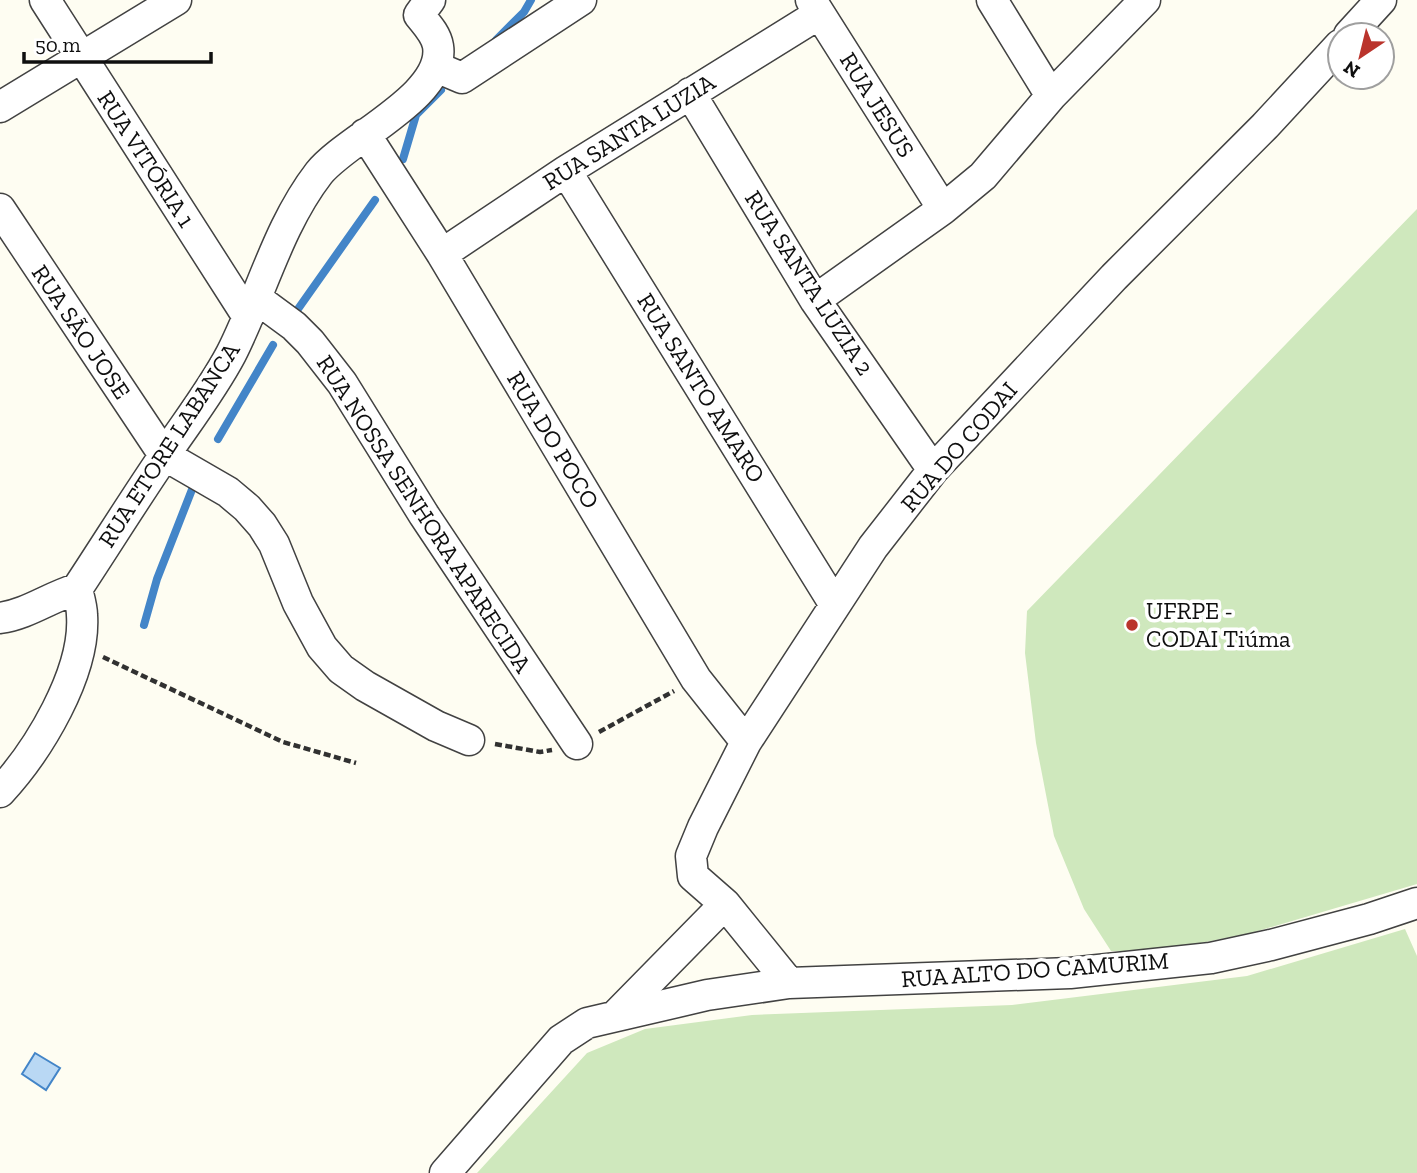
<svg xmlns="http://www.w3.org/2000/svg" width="1417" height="1173" font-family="'Zilla Slab',serif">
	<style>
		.green { fill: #cfe8bd }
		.water { fill: #b9d8f4; stroke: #4385c8; stroke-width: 2 }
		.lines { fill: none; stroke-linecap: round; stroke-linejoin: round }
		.stream { stroke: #4385c8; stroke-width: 8 }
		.minor-casing { stroke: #424242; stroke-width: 33 }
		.path { stroke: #313131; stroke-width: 4.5; stroke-dasharray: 7 3.5; stroke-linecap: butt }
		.minor { stroke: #fff; stroke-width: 30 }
		.poi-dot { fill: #ba342c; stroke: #fff; stroke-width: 2.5 }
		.labels { text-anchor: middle; stroke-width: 7; stroke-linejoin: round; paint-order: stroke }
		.street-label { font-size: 24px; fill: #0f0f0f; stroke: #fff }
		.poi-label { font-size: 24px; fill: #0f0f0f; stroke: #fff; text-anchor: start }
	</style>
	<rect width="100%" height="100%" fill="#fefdf2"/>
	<path class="green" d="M1417,209V884L1251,933L1160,951H1111L1084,909L1054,836L1036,743L1025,653L1027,611Z
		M1405,929L1417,956V1173H477L587,1053L645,1029L752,1015L1012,1005L1247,976Z"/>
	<path class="water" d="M35,1053L60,1068L46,1090L22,1074Z"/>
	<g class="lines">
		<path class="stream" d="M496,40L524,12L531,0
			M403,159L416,115L441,90
			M298,309L375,200
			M218,439L273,345
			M144,625L157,579L193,487"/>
		<g class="minor-casing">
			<path id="minor" d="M45,0L248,317
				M811,0L943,209
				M992,0L1051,96
				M1349,35L1381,0
				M1340,45L1265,126L1114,277L933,470L873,547L746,742L703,827L691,856L693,876L725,904L789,983L1070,973L1211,958L1271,945L1369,919L1417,903
				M436,67L462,78L581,0
				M690,93L815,300L933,470
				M0,107L176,0
				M365,134L442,254L696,679L746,742
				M566,171L835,605
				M0,209L164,455L228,492L247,508L262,525L274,544L298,603L322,647L341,669L365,686L436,726L469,740
				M442,254L566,171L819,14
				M256,298L294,326L310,342L342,383L424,515L577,744
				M815,300L943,209L983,176L1051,96L1145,0
				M0,618C28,614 50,597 77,589
				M0,792C38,751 86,673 82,615C82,607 79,597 77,589C106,545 134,500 164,456C187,422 212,390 231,354C261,295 278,226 319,173C347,138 446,96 438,46C436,34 427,25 419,15L430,0
				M617,1014L725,904
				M445,1173L561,1040L587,1023L707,995L789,983"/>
		</g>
		<path class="path" d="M103,657L283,742L356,763
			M599,732L674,691
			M495,744L540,752L552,750"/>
		<use href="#minor" class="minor"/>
	</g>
	<circle class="poi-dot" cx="1132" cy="625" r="7"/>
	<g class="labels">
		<g class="street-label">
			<text transform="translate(877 105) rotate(58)" y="8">RUA JESUS</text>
			<text transform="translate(629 132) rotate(-32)" y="8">RUA SANTA LUZIA</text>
			<text transform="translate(146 159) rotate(57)" y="8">RUA VITÓRIA 1</text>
			<text transform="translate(809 283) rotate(57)" y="8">RUA SANTA LUZIA 2</text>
			<text transform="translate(81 332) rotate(56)" y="8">RUA SÃO JOSE</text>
			<text transform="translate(701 388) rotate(58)" y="8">RUA SANTO AMARO</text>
			<text transform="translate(553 440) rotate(59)" y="8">RUA DO POCO</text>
			<text transform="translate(169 445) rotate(-57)" y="8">RUA ETORE LABANCA</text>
			<text transform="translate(959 447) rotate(-49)" y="8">RUA DO CODAI</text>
			<text transform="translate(424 514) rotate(57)" y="8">RUA NOSSA SENHORA APARECIDA</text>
			<text transform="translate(1035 970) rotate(-4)" y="8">RUA ALTO DO CAMURIM</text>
		</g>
		<g class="poi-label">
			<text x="1146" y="619">UFRPE -<tspan x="1146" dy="28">CODAI Tiúma</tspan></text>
		</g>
	</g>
	<g transform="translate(1361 56) rotate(215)"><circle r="33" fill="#ffffff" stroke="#9f9f9f" stroke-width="2"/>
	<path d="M0-5L12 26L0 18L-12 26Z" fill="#ba342c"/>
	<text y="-10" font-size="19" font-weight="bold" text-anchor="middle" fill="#0f0f0f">N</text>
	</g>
	<path d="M24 52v10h187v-10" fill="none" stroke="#0f0f0f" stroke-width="3.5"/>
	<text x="35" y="52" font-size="21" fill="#0f0f0f" stroke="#ffffff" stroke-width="5" paint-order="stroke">50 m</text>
</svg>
